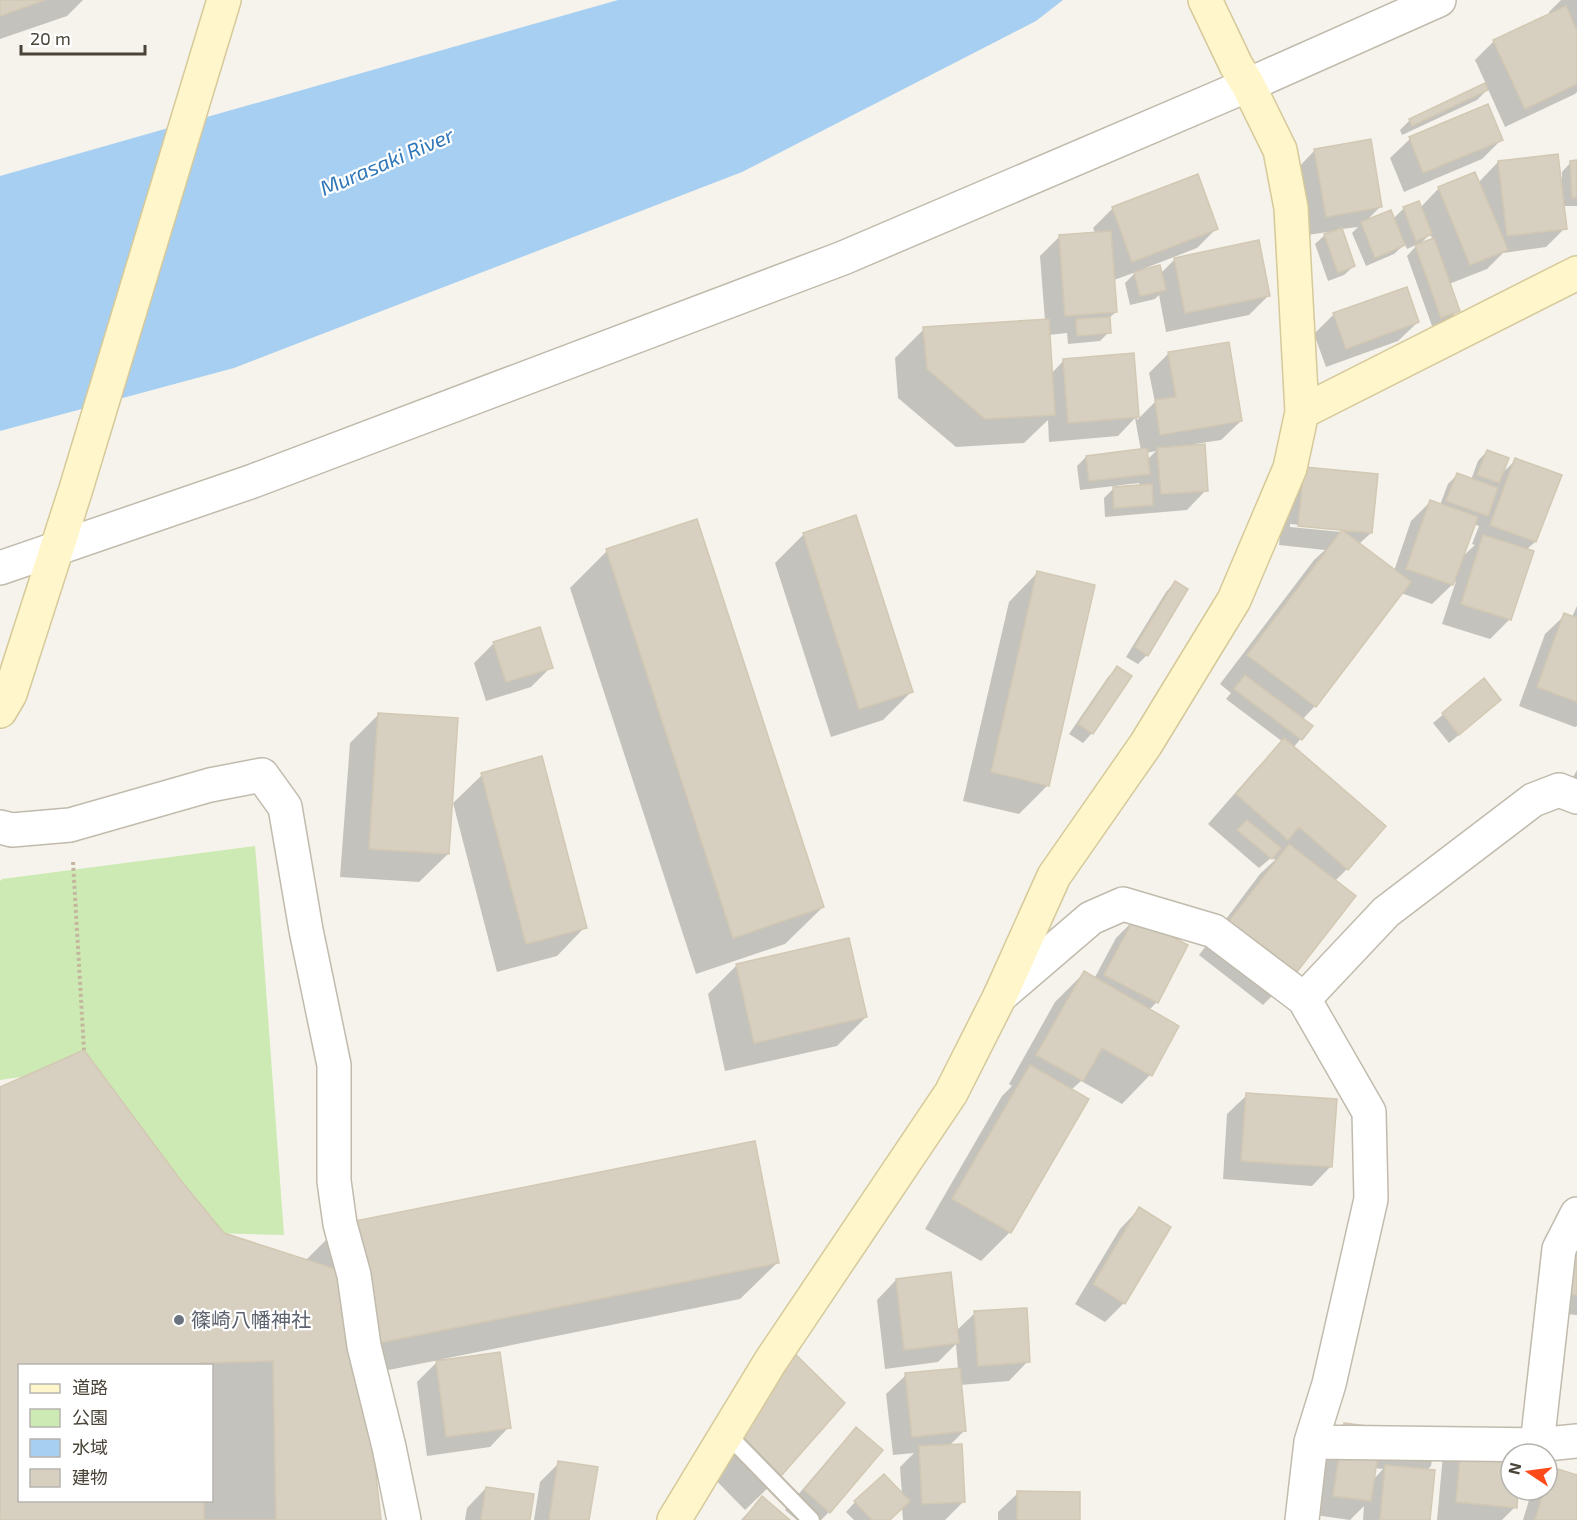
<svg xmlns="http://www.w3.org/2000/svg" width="1577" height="1520" font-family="'Exo 2','Noto Sans JP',sans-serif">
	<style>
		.green { fill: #ceeab4 }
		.water { fill: #a7cff2 }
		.shadow { fill: #0003; fill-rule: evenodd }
		.building { fill: #d7d0c0; stroke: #d2c8b3; stroke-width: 1.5; fill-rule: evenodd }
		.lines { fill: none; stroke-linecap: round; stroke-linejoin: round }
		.lane-casing { stroke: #c1bbad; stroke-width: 20 }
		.street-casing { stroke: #c1bbad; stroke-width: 36 }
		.secondary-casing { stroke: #d6c99a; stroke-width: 36 }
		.path { stroke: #c3b89e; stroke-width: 4; stroke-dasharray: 3 3; stroke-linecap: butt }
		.lane { stroke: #fff; stroke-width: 16 }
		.street { stroke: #fff; stroke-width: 33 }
		.secondary { stroke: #fff6cb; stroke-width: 33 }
		.worship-dot { fill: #6b7280; stroke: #fff; stroke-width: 2 }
		.labels { text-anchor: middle; stroke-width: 4.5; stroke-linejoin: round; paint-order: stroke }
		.worship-label { font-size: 20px; fill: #5b616d; stroke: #fff; text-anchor: start }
		.water-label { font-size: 21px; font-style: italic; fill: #2f76b9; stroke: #fff }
	</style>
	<rect width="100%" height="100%" fill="#f5f3eb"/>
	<path class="green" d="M255,846L258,880L284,1235L212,1233L63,1071L0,1080V881L2,879Z"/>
	<path class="water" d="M618,0H1063L1036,21L742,172L234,368L0,431V176Z"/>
	<path class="shadow" d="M0,0H83L67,16L0,39Z
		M1561,0H1577V92L1575,94L1505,127L1488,89L1477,100L1402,135L1400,130L1410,120L1486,84L1475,60L1494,41L1550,15L1549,12Z
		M1488,106L1502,139L1482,159L1404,192L1390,158L1410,139Z
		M1315,150L1380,207L1365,222L1393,219L1404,208H1420L1439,188L1478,183L1498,162L1560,180H1562V172L1571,162H1577V206H1563L1565,228L1546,247L1503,253L1487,269L1449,284L1458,310L1449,320L1432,326L1407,256L1418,244L1407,249L1405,244L1394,254L1366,266L1352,233L1358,227L1341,229L1354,266L1344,275L1328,281L1315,244L1328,232L1307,235L1296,170ZM1430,234L1433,240L1418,246Z
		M1113,208L1217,228L1197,248L1143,269V271L1161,273L1175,259L1269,295L1249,315L1166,332L1159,295L1155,299L1130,305L1125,283L1136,272L1114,280L1116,312L1108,319L1109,332L1100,341L1068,344L1067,333L1048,335L1051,374L1064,360L1132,354L1137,420L1155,402L1149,373L1169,353L1241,421L1221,440L1195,444L1206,490L1187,510L1105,517L1104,498L1114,488L1140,487L1139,483L1080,490L1077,466L1086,457L1141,451L1135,418L1118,436L1049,442L1048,420L1024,443L956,447L898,398L895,358L924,329L1045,321L1040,256L1060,236L1095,233L1093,228ZM1156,451L1147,460L1146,453Z
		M1406,289L1418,322L1398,341L1326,367L1314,334L1333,315Z
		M1487,451L1501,474L1516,460L1535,542L1526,550L1510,619L1490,639L1442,624L1456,581L1432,604L1401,593L1315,706L1302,720L1311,726L1293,748L1347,869L1335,881L1292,976L1263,1005L1199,955L1260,874L1275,860L1272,857L1259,868L1208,824L1256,769L1283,742L1226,699L1231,693L1220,684L1314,560L1325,550L1279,545L1285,488L1305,468L1371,533L1359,544L1394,571L1411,521L1431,501L1440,505L1448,484L1457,475L1471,480L1478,461ZM1290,524L1345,529L1342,532L1290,527ZM1474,524L1479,526L1472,544L1475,545L1461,558Z
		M804,534L911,692L883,720L831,737L775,563Z
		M607,551L823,907L785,944L696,974L570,588Z
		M1037,573L1048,785L1019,814L963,801L1009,602Z
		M1175,582L1147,655L1138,664L1126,657L1166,592Z
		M1577,606V726L1575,727L1519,706L1545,634L1565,615L1572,617Z
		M494,643L551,667L531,687L486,701L474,663Z
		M1117,668L1092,733L1083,743L1069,734L1108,677Z
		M1484,680L1490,709L1449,743L1433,723Z
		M379,714L448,854L419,882L340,877L350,743Z
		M1577,770V803L1563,795Z
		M482,775L585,927L557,956L497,972L453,803Z
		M1135,919L1157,1002L1149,1010L1150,1075L1122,1104L1081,1081L1071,1090L1010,1232L981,1261L925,1229L1002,1096L1012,1086L1009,1084L1055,1002L1084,973L1094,979L1116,938Z
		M737,965L866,1017L837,1046L725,1071L708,994Z
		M0,1089L178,1179L224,1234L305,1261L341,1225L778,1262L740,1299L443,1359L509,1427L490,1447L427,1456L417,1382L439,1360L363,1375L379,1520H0ZM20,1366H212V1500H20Z
		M1247,1095L1331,1166L1312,1186L1223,1179L1227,1114Z
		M1139,1209L1124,1303L1105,1322L1075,1304L1120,1229Z
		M1577,1240V1315L1544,1312Z
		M896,1280L956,1331L975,1313L1028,1361L1009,1381L960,1385L965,1430L949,1446L963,1502L945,1520H903L902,1507L888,1520H854L846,1512L855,1502L902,1495L900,1467L914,1453L893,1455L886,1394L906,1375L958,1369L956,1344L938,1362L885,1369L877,1300Z
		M754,1373L774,1482L745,1510L699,1463Z
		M1344,1424L1434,1444L1431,1466L1426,1471L1429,1520H1363L1364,1506L1350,1520L1315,1515L1325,1444ZM1374,1468L1383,1469L1373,1480Z
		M856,1430L829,1512L821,1520H797L785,1510L837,1449Z
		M1511,1454V1490H1517L1515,1507L1502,1520H1437L1443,1455Z
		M559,1463L588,1520H534L540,1482Z
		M1551,1469L1577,1477V1520H1523L1532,1490H1547V1474Z
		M486,1488L528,1520H465L467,1508Z
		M1018,1493L1079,1520H998V1512Z
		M762,1498L788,1520H741Z"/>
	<path class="building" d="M0,0H45L0,16Z
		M1566,6L1577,31V84L1525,109L1493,40Z
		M1485,83L1488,90L1412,126L1409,119Z
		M1488,104L1503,140L1423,173L1409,137Z
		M1371,139L1382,207L1326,217L1314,149Z
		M1558,154L1567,229L1507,236L1498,161Z
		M1577,160V197L1572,198L1570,161Z
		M1475,172L1508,250L1470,265L1438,187Z
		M1198,174L1218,229L1132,262L1112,207Z
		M1419,201L1432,234L1416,241L1403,207Z
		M1391,210L1405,245L1375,258L1361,222Z
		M1342,228L1355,266L1338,273L1324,234Z
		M1111,231L1117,312L1065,316L1059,235Z
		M1434,238L1460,311L1441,318L1415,245Z
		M1259,240L1270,296L1185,313L1174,258Z
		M1160,265L1166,290L1140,296L1134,272Z
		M1407,287L1419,322L1346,349L1333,313Z
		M1110,317L1111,333L1077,336L1076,319Z
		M1049,319L1055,415L985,419L927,369L923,327Z
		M1229,342L1242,421L1160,435L1155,400L1176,397L1168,352Z
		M1134,353L1139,417L1068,423L1063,359Z
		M1205,444L1208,491L1161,494L1157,448Z
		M1147,448L1150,474L1089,481L1086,456Z
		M1487,450L1509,458L1499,483L1477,475Z
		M1515,458L1562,475L1536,542L1490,525Z
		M1304,467L1378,474L1372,533L1298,526Z
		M1457,473L1498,488L1488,516L1446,501Z
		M1152,484L1153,505L1114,508L1113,487Z
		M1430,500L1478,517L1453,585L1406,569Z
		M856,515L913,692L859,709L803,533Z
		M697,519L824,907L733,938L606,549Z
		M1342,530L1411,582L1316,707L1247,655Z
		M1483,535L1534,551L1511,620L1461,604Z
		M1037,571L1095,585L1049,786L991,772Z
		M1175,581L1188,589L1148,656L1135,647Z
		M1564,613L1577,618V702L1537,687Z
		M540,627L553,668L506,682L493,642Z
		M1117,666L1132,676L1093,734L1078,724Z
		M1245,675L1313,726L1302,740L1234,689Z
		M1484,678L1501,700L1459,735L1442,713Z
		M378,713L458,718L449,854L369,849Z
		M1284,738L1386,826L1348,870L1299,827L1288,840L1236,794Z
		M542,756L587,928L526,944L481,773Z
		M1247,820L1281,848L1272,859L1237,830Z
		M1289,844L1356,896L1293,977L1226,925Z
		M1135,917L1188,945L1158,1003L1104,975Z
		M849,938L867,1017L754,1043L736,964Z
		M1084,971L1179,1026L1152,1076L1102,1048L1083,1081L1036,1055Z
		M84,1050L179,1178L224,1233L354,1275L381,1520H0V1087ZM20,1366H212V1500H20Z
		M1030,1065L1089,1099L1011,1233L952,1199Z
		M1246,1093L1337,1099L1332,1167L1241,1161Z
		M755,1141L779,1263L364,1346L340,1224Z
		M1139,1207L1171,1227L1125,1304L1093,1284Z
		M1577,1240V1295L1563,1293Z
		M951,1272L959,1343L904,1350L896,1279Z
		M1027,1308L1030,1362L978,1366L974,1311Z
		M783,1342L845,1403L775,1483L726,1433Z
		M500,1352L511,1428L446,1437L436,1361Z
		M273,1361L276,1520H204V1500H212V1366H201V1363Z
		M960,1368L966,1431L912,1437L905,1373Z
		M1344,1423L1382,1428L1371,1501L1333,1496Z
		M856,1427L883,1450L830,1513L804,1490Z
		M1462,1434L1511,1454V1490H1518L1517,1508L1456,1502Z
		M962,1444L965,1502L922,1504L919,1446Z
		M558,1461L598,1467L589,1520H549Z
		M1385,1465L1435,1470L1430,1520H1380Z
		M1551,1467L1577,1475V1520H1535L1544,1490H1547V1481Z
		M884,1474L910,1501L890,1520H872L854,1501Z
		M486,1487L534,1494L530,1520H481Z
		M1017,1491L1080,1492V1520H1017Z
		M762,1496L790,1520H743Z"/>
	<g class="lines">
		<g class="lane-casing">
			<path id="lane" d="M726,1433L811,1520"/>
		</g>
		<g class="street-casing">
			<path id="street" d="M0,568L253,481L843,258L1248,85L1439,0
				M0,827L12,830L70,825L210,785L262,775L285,807L306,930L334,1065V1181L340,1224L354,1275L364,1346L389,1447L404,1520
				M1000,996L1091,918L1123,904L1214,931L1304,999L1369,1112L1371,1199L1329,1384L1311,1442L1302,1520
				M1304,999L1386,912L1533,800L1559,790L1577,797
				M1311,1442L1537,1445L1577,1441
				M1537,1445L1559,1249L1577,1214"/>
		</g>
		<g class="secondary-casing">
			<path id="secondary" d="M1302,412L1577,273
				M0,711L10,694L75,492L224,0
				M674,1520L770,1362L951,1093L1000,996L1054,876L1146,744L1234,600L1290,468L1302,412L1291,208L1280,150L1248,85L1236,65L1205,0"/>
		</g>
		<path class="path" d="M73,862L84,1050"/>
		<use href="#lane" class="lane"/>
		<use href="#street" class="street"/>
		<use href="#secondary" class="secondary"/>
	</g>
	<circle class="worship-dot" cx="179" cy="1320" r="6"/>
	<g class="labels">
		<g class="worship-label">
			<text x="191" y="1327">篠崎八幡神社</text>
		</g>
		<g class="water-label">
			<text transform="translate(387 162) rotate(-23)" y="7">Murasaki River</text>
		</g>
	</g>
	<rect x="18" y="1364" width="195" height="138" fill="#ffffff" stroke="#b7b4af" stroke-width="1.5"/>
	<rect x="30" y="1384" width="30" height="9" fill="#fff6cb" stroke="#b7b4af" stroke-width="1.5"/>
	<text x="72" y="1394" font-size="18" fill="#4a4438">道路</text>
	<rect x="30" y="1409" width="30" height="18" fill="#ceeab4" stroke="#b7b4af" stroke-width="1.5"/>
	<text x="72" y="1424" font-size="18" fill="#4a4438">公園</text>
	<rect x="30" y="1439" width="30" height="18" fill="#a7cff2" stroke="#b7b4af" stroke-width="1.5"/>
	<text x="72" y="1454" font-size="18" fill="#4a4438">水域</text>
	<rect x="30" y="1469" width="30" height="18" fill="#d7d0c0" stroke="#b7b4af" stroke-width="1.5"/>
	<text x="72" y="1484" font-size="18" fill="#4a4438">建物</text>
	<g transform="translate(1529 1472) rotate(283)"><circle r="28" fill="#ffffff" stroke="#b7b4af" stroke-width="1.5"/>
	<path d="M0-4.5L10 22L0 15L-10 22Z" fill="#fc4a1b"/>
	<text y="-9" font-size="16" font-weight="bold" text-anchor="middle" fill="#4a4438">N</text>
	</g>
	<path d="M21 45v9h124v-9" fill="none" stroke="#4a4438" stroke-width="3"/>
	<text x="30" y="45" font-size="18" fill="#4a4438" stroke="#ffffff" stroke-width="4.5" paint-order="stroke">20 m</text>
</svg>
